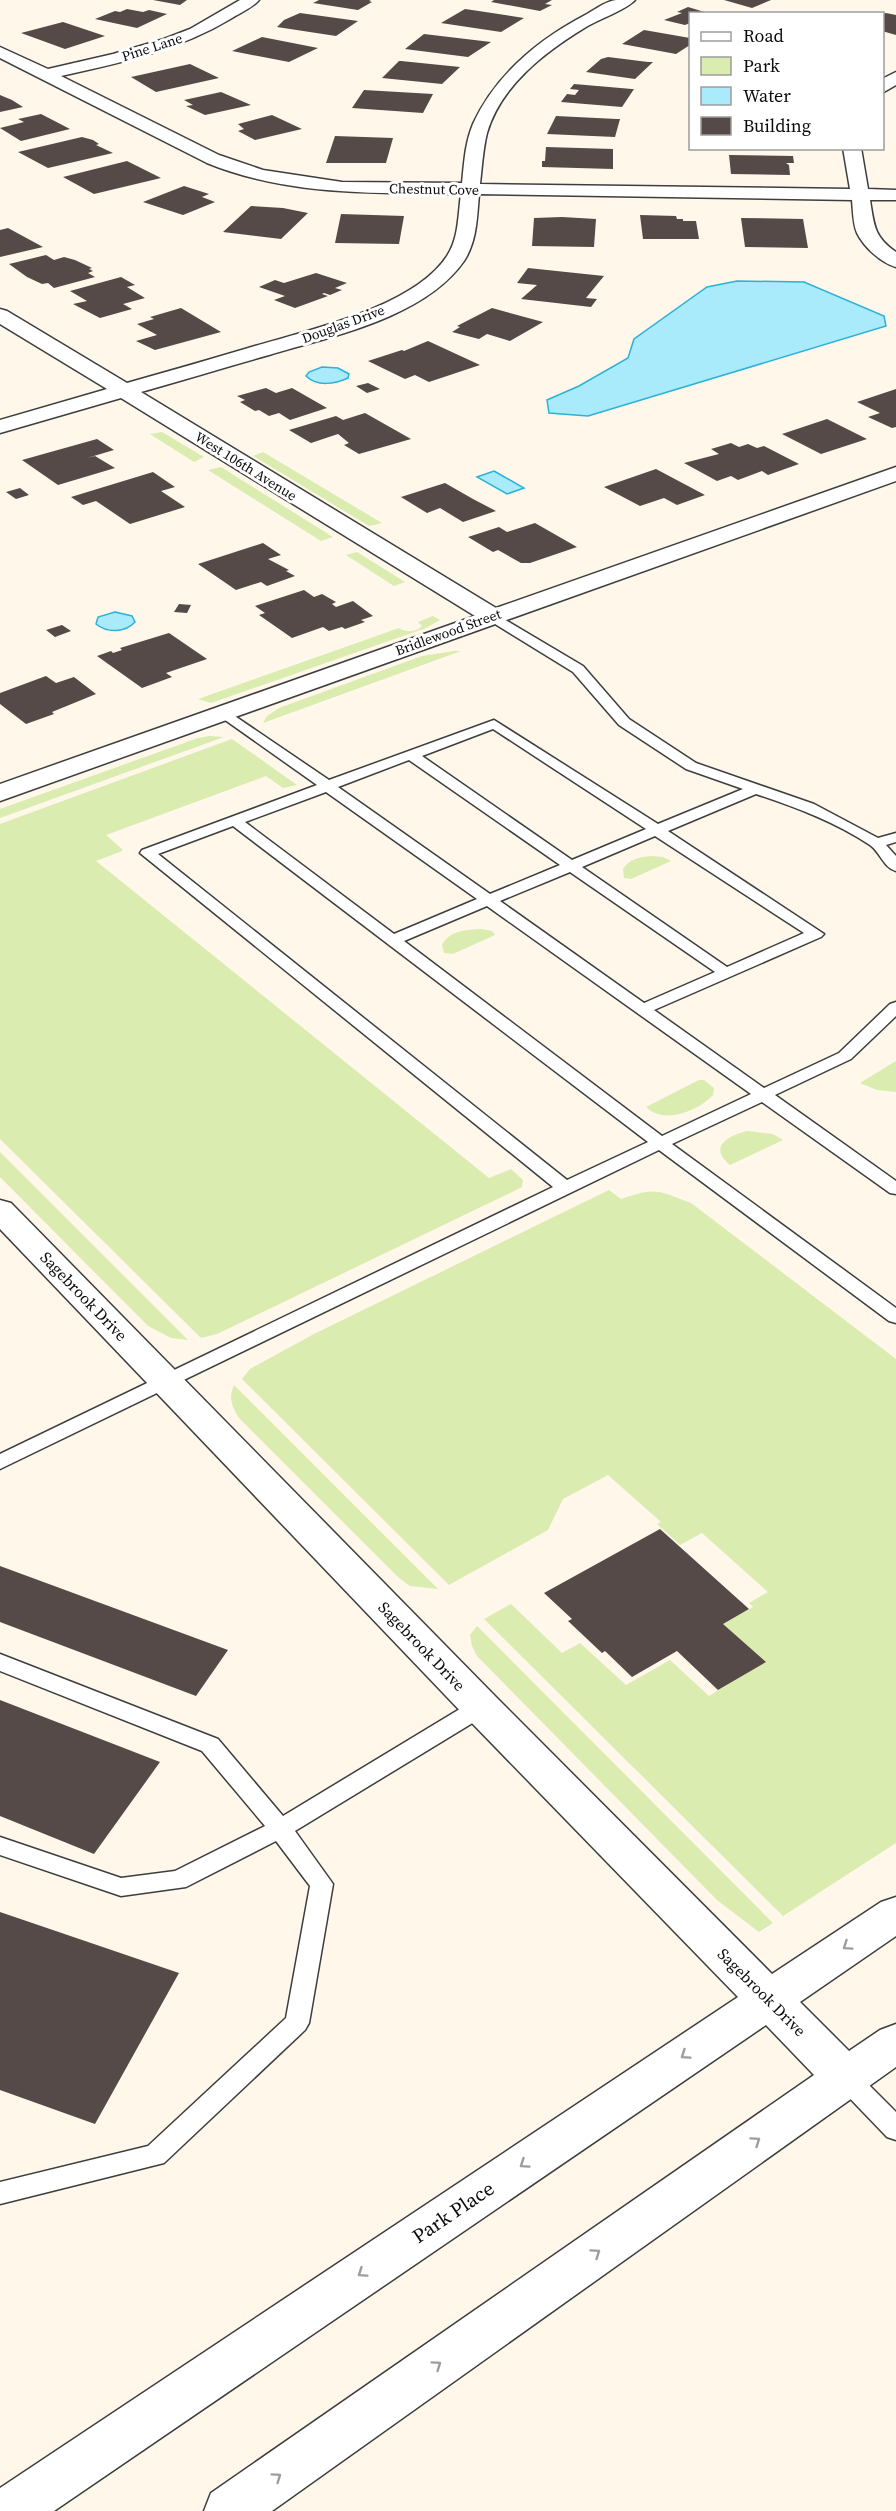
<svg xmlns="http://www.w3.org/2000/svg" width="896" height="2511" font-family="'Source Serif 4',serif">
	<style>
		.green { fill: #daecb0 }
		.water { fill: #a9ebfb; stroke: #2bb2d8; stroke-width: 1.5 }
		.building { fill: #554a47 }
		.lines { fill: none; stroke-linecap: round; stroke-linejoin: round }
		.lane-casing { stroke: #3e3e3e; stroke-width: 3 }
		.street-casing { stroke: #3e3e3e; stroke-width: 3 }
		.lane { fill: #fff; fill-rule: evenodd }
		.street { fill: #fff; fill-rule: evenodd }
		.oneway { stroke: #9d9d9d }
		.labels { text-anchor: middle; stroke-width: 6; stroke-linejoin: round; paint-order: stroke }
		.far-street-label { font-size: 14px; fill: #0b0b0b; stroke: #fff }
		.street-label { font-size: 16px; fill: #0b0b0b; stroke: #fff }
		.near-street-label { font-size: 20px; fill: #0b0b0b; stroke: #fff }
	</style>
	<rect width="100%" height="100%" fill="#fff7ea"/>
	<path class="green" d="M162,432L204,457L194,462L150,434Z
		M263,452L382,523L369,526L253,456Z
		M221,467L333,537L321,541L208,470Z
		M357,552L405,582L394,586L346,555Z
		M433,616L440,620L426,628L211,703L198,699L399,628C406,633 416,632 422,626L418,622Z
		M454,651H461L263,723L267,716L279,708L422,656Z
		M209,736L224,737L0,818V809L198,738Z
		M232,739L297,785L283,788L266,776L106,835L122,849V851L96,861L489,1178L511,1169L523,1180L522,1187L512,1192L217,1334L201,1338L0,1139V824Z
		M651,856L663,857L671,861L631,879L624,878L623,869C629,859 639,857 651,856Z
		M482,929L492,931L495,935L453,954L444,953L442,945C450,930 466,930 482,929Z
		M896,1061V1092L877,1090L860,1083Z
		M699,1080H704L714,1088L713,1095C698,1111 664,1125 646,1107Z
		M748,1131L773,1134L783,1140L730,1165C708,1147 728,1135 748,1131Z
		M0,1152L188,1340L171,1338L148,1326L0,1177Z
		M609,1190L621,1199C656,1187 657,1190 691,1203L896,1359V1843L783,1916L484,1619L511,1604L562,1653L580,1643L626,1685L670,1660L709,1696L765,1662L723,1624L753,1607L749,1603L768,1592L702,1533L680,1545L657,1524L661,1522L608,1475L563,1499L548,1530L449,1585L242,1379L250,1369L314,1334Z
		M234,1385L438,1589L410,1586L398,1577L239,1418C232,1406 228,1398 234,1385Z
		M477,1626L773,1923L759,1932L717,1900L477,1656L472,1646L470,1635Z"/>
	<path class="water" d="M737,281L804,282L884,316L886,326L588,416L549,413L547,400L579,386L628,358L634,339L707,287Z
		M322,367L338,368L349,374L348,378C335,384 317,387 306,376L309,372Z
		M494,471L524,488L507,494L477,477Z
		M115,612L132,616L135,622C125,633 107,633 96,624L98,617Z"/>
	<path class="building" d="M153,0H187L180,5Z
		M319,0H371L369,1L372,2L358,10L313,3Z
		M494,0H552L545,4L552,5L540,11L491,2Z
		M724,0H771L752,8Z
		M688,7L711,14H690V23L685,25L664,20L682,13L677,12Z
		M127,9L143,12L149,10L167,14L137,28L95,19L115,11L120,12Z
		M465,9L472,10L524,18L501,32L441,23Z
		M300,13L358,21L336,36L277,27L284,20Z
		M886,13L896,15V35L882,31V14Z
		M63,22L105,36L65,49L21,33Z
		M644,30L690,38V45L676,54L622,44Z
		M424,34L491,42L468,57L405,49Z
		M262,37L318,48L289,62L232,51Z
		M608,57L648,62H653L635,79L586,72L601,59Z
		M399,61H401L460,67L442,84L382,78Z
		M190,64L219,78L156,92L131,77Z
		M574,84L632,89H634L622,107L561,102L567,94L575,95L579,90L570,89Z
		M364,90L433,94L423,113L352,108Z
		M221,92L251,105L205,115L186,106L193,105L184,100Z
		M0,95L12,100L23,107L0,112Z
		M41,114L70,129L21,141L0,128L24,122L18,119Z
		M272,115L302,129L255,140L238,131L244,129L238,124Z
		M556,116L617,119H620L615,137L547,134Z
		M335,136L393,138L386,163H326Z
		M82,137L93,140L99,144L96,145L113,153L48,168L18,152Z
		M546,147L613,149V169L542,167V161H545Z
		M729,155L793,156L794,163H786L789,165L790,175L731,174Z
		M127,161L161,178L94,194L63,177Z
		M184,186L209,194L202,197L215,202L183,215L143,202Z
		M251,206L283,208L308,213L281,239L223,232Z
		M341,214L404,216L399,244L335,243Z
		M640,215L676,216L677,219H683V221H696L699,239H643Z
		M562,217L596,219L594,247L532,246L534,218Z
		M741,218L803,219L808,248L745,247Z
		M8,228L43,247L0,257V230Z
		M46,255L54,260L64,257L75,260L92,268L89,269L93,271L88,273L95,277L54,288L48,283L42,284L27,277L9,264Z
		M528,268L604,276L586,298L597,299L591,307L521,299L537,285L517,283Z
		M316,273L347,283L335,288L342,290L330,295L324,293L322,294L328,296L295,308L274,300L285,296L259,287L275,280L284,283Z
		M121,277L135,285L127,287L145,298L123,304L132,309L100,318L73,304L87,301L70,291Z
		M181,308L221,332L155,350L136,341L157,335L137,324L154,319L150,317Z
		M492,308L543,322L510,341L487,334L479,339L452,332L460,327L457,326Z
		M428,341L480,365L429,382L415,375L405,379L368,361L402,350L404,351Z
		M368,383L380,389L367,393L356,386Z
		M266,388L276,393L292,388L327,408L290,420L279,413L269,416L259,410L255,411L240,402L245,400L237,396Z
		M896,389V427L892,428L868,417L880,413L857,402Z
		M365,413L411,439L359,454L344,445L349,443L338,434L311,443L289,430L336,416L343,420Z
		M827,419L867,439L821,454L782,434Z
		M97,439L114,450L87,458L95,456L115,468L58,485L22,460Z
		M731,443L739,447L748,444L757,448L764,446L799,464L768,475L762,471L738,480L731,476L717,481L684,463L719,454L711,449Z
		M656,469L705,495L677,505L664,498L640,506L604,487Z
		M153,472L175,487L161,491L185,507L130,524L96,501L83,505L71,497Z
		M445,483L473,499L496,511L463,522L440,508L427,513L401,497Z
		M20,488L29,495L16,499L6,492Z
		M535,523L577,547L530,563H521L498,550L493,552L468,537L499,527L507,532Z
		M263,543L281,555L268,559L289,570L286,571L295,576L267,586L261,582L236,590L198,564Z
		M304,590L314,597L322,594L336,602L332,604L336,607L353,601L373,616L361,620L365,622L345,629L342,627L329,631L323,627L292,638L259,615L265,613L255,606Z
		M179,604L191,605L187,613L174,612Z
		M62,625L71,631L55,637L46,630Z
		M169,633L207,659L166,673L172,677L142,688L97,656L111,651L113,653L122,650L120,648Z
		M46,676L56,683L74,677L96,694L52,712L54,714L26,724L0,704V693Z
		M660,1529L749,1609L723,1624L766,1662L718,1690L677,1651L632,1677L605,1651L602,1653L568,1621L572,1619L544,1593Z
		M0,1566L228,1650L196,1696L0,1622Z
		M0,1700L160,1762L94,1854L0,1816Z
		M0,1912L179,1973L95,2124L0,2090Z"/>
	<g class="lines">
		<g class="lane-casing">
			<path id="lane" d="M492,612L583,666L629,719L696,763L814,804L878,838L896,833V842L886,845L896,856V871C884,868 880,852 870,845C836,822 795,807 756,794L668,831L824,934L821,937L654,1010L764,1088L839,1053L890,1004L896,1002V1016L851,1059L775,1095L896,1181V1194L890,1193L762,1102L672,1144L896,1308V1323L889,1321L659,1150L0,1469V1454L553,1187L140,853L142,850L317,785L218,715L216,712L223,708L329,780L494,720L658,824L743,789L686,769L619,725L573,672L487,619L485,616L487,613ZM493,729L646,829L572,860L422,756ZM409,760L560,865L490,894L338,787ZM326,792L477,899L394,934L245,822ZM233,826L648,1142L567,1180L158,854ZM655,836L804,933L727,967L582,867ZM570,872L715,972L644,1003L500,901ZM487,906L751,1094L662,1136L404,941Z
				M0,1654L218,1739L283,1816L473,1701L481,1699L489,1701L492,1707L489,1713L295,1831L333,1884L309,2023L305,2030L164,2163L0,2204V2182L148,2146L286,2018L310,1886L276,1841L186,1887L121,1896L0,1855V1837L121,1878L175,1871L265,1826L202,1751L0,1671Z
				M846,2067L855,2071L896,2112V2140L887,2137L837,2085L834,2078L837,2071Z"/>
		</g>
		<g class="street-casing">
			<path id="street" d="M240,0H259C252,8 240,13 232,18C179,50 121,63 61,76L219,155L263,170L342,182L462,183C464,164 465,143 473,124C496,74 539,39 587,14C596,9 606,1 616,0C622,0 629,0 635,0C626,10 599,19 586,27C545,52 501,85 487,133C483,149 482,167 480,184L850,189L843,148H861L868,189L896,190V200H870C874,225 874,237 896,252V267C881,263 864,247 857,233C853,224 853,210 852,200L479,194C477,217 477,241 464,261C424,318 332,336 269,355C226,367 184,380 141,392L496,608L896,467V481L0,801V784L475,616L121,398L0,433V420L107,389L0,324V309L7,311L127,383C169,371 212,359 255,346C309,330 414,307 447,256C459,238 458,215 461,194C374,193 288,196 207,163L0,58V47L48,69L113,54L164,39L190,29Z
				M896,72V85L882,93V79Z
				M0,1200L11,1203L495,1696L772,1974L881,1902L896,1897V1936L800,2002L849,2051L880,2030L896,2024V2067L272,2511H204L211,2493L814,2075L766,2025L54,2511H0V2488L738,1997L467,1718L0,1229Z"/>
		</g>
		<use href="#lane" class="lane"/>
		<use href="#street" class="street"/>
	</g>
	<defs><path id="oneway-chevron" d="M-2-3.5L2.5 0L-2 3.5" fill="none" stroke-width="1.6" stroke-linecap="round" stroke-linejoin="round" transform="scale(1.5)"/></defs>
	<g class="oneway">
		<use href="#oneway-chevron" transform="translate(847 1946) rotate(146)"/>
		<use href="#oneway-chevron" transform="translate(685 2055) rotate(146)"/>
		<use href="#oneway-chevron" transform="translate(756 2141) rotate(-35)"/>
		<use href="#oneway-chevron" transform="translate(524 2164) rotate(146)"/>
		<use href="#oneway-chevron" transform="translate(596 2253) rotate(-35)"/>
		<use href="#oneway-chevron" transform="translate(362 2273) rotate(146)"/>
		<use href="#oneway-chevron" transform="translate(437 2365) rotate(-35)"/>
		<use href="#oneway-chevron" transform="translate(277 2477) rotate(-35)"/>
	</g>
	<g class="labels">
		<g class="far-street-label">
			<text transform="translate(152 47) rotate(-18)" y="5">Pine Lane</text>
			<text transform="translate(434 189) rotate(1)" y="5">Chestnut Cove</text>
			<text transform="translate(343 324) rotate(-20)" y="5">Douglas Drive</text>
			<text transform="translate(246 466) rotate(32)" y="5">West 106th Avenue</text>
			<text transform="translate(448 632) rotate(-20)" y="5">Bridlewood Street</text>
		</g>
		<g class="street-label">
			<text transform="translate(84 1296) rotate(46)" y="6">Sagebrook Drive</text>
			<text transform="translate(422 1646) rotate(46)" y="6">Sagebrook Drive</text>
			<text transform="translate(762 1992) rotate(45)" y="6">Sagebrook Drive</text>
		</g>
		<g class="near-street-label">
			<text transform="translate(453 2212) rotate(-34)" y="7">Park Place</text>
		</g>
	</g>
	<rect x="689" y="12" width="195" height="138" fill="#ffffff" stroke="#9d9d9d" stroke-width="1.5"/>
	<rect x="701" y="32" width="30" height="9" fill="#ffffff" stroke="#9d9d9d" stroke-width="1.5"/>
	<text x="743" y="42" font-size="18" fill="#0b0b0b">Road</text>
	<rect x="701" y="57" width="30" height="18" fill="#daecb0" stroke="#9d9d9d" stroke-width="1.5"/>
	<text x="743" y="72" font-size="18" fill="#0b0b0b">Park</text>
	<rect x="701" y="87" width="30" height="18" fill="#a9ebfb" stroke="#9d9d9d" stroke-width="1.5"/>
	<text x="743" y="102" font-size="18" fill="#0b0b0b">Water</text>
	<rect x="701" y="117" width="30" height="18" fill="#554a47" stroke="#9d9d9d" stroke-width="1.5"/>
	<text x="743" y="132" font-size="18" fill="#0b0b0b">Building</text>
</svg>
